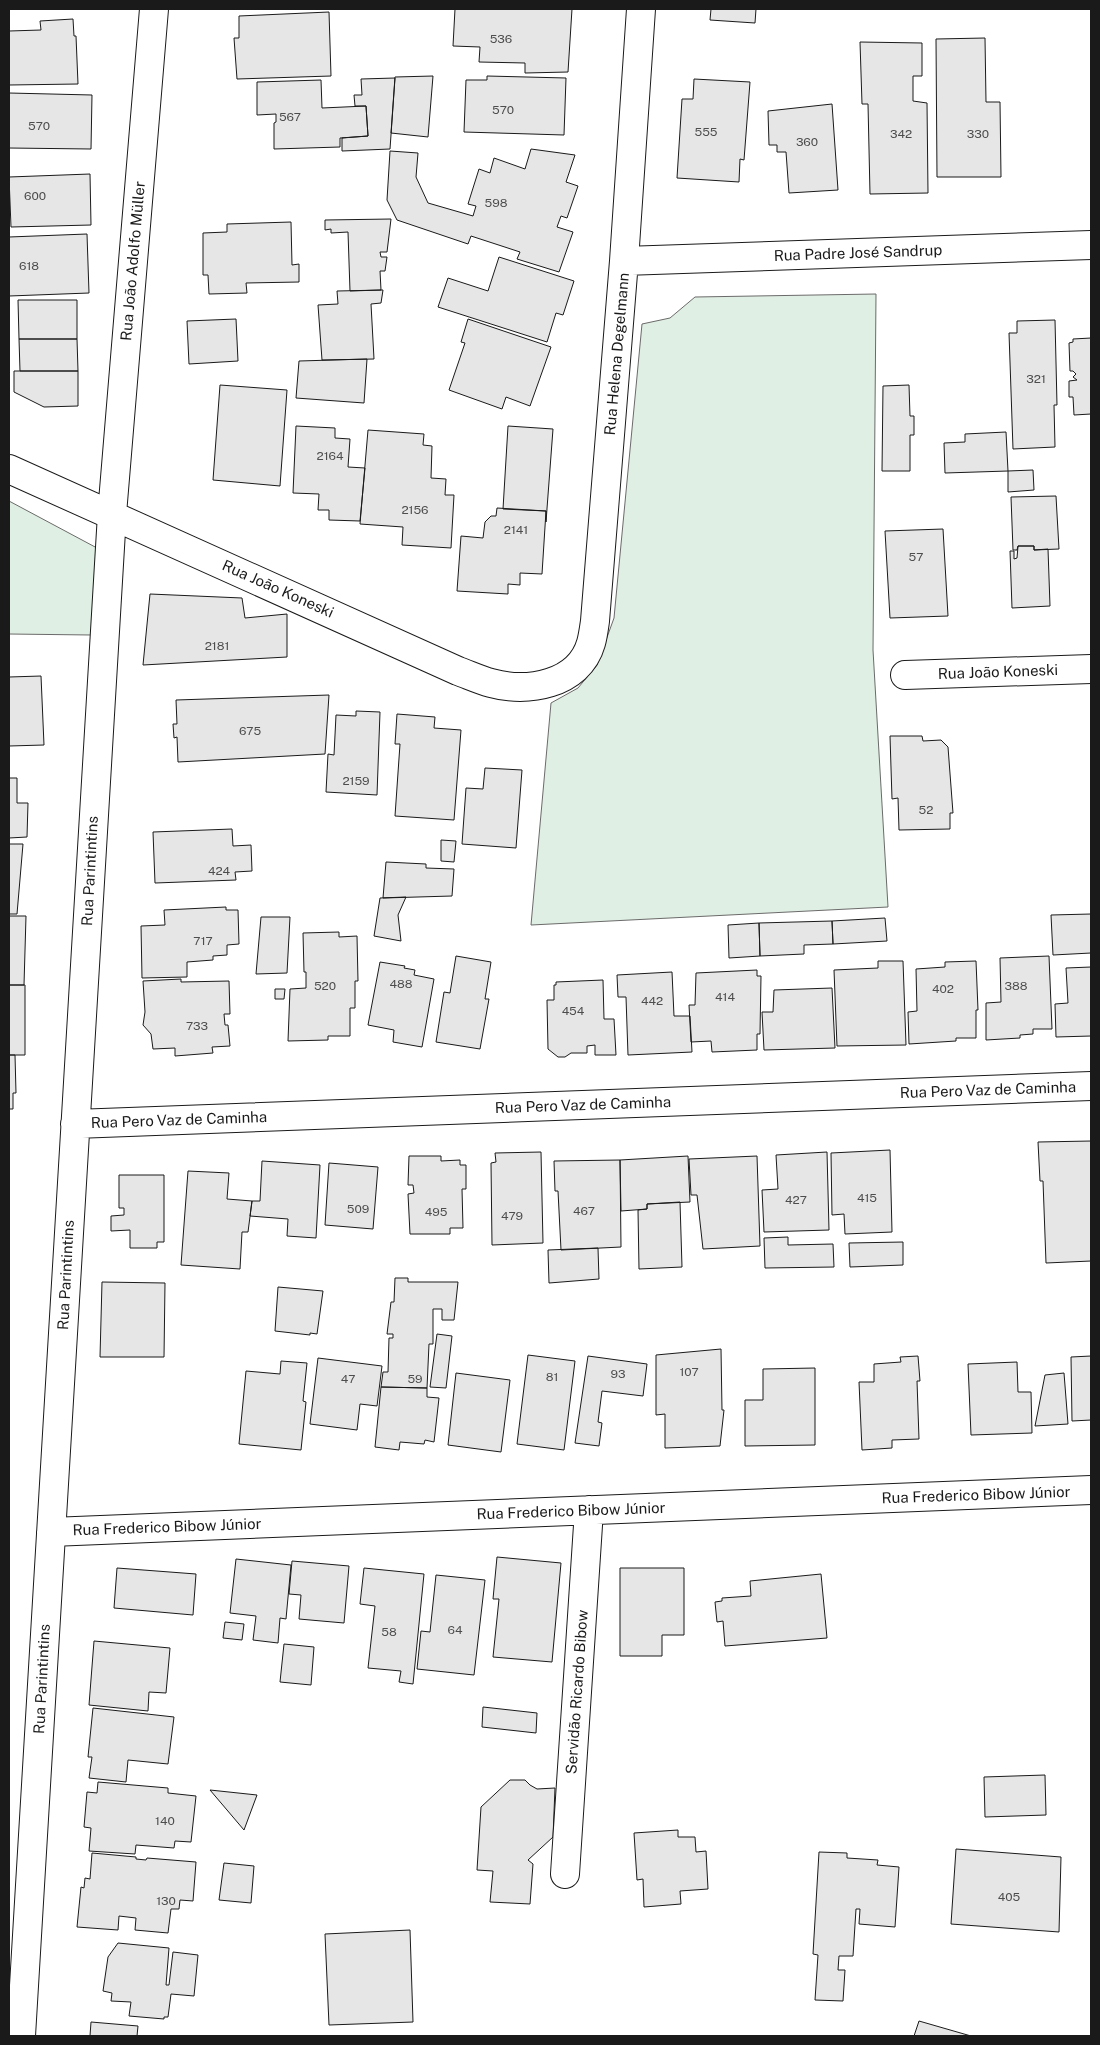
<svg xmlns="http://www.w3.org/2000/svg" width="1100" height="2045" font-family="'Public Sans',sans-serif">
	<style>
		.green { fill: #e0efe3; stroke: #6a6a6a }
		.building { fill: #e6e6e6; stroke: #1a1a1a }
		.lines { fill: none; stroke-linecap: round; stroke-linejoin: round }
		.minor-casing { stroke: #1a1a1a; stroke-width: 30 }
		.minor { stroke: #fff; stroke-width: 28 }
		.labels { text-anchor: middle; stroke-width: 4; stroke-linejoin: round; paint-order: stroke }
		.number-label { font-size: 12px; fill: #4d4d4d }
		.street-label { font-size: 15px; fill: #1a1a1a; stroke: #fff }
	</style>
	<rect width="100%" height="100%" fill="#fff"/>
	<path class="green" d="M876,294L873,650L888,907L531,925L551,703L578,688L597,665L614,618L642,324L670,318L695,297Z
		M9,501L97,548L91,635L9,634Z"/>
	<path class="building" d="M455,9H572L568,72L525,73V63L479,62L480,47L453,46Z
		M711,9H756L755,23L710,20Z
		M329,12L331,76L237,79L234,38H239V16Z
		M73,19L74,36H76L78,84L9,85V31L41,30L40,21Z
		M985,38L986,102H1000L1001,177H937L936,39Z
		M860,42L922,43V76H913V101L927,103L928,193L870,194L868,104H862Z
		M433,76L428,137L391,133L395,77Z
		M487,76L566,78L564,135L464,132L466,80H487Z
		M395,78L390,149L342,151V138L368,136L366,106H355L354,95H362L361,79Z
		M694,79L750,82L744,160L740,159L739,182L677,178L682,99H693Z
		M321,80L322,108L366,106L368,136L340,138V147L274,149V123L276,122V114L257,115V82Z
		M9,93L92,95L91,149L9,148Z
		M832,104L838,190L789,193L786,152H777V145H769L768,111Z
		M531,149L575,155L566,182L578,186L567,218L561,216L557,227L573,232L559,272L517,259L520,252L471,236L468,244L397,220L387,200L390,151L418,153L416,177L428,203L473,216L476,206L468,204L479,169L490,173L494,158L525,169Z
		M90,174L91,225L11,227L9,177Z
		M391,219L387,252H380L381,257H387L385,271H380L381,290L350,291L348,232L331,233V229L325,230V220Z
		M291,222L292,265L299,264V282L246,283L247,293L209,294L208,275H203V233L227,232V224Z
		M87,234L89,293L9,296V237Z
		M499,257L574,281L563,315L556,313L547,342L438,307L448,278L488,291Z
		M383,290L381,303L371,304L374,359L322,360L318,305L338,304L337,291Z
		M18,300H77V339H19Z
		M236,319L238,361L189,364L187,321Z
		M468,319L551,347L530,406L506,397L502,409L449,390L465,343L461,342Z
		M1055,320L1057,405H1054L1055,447L1013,449L1009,333H1017V321Z
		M1091,338V414L1074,415L1073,397H1069V381L1077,380L1073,377L1076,374L1073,371H1070L1069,343L1073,342V339Z
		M19,339H77L78,371H20Z
		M367,359L364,403L296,398L299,361Z
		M14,371H78V406L44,407L14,392Z
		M220,385L287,390L280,486L213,480Z
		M909,385L910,416H914V435H910V471H882L883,386Z
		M296,426L335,428V438L350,439L348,467L365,468L360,521L329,520V510H318L319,494L293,493Z
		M508,426L553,429L546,522V511L503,509Z
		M368,430L424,434L423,445L432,446L431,478L446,479L445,495H454L451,548L402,545L403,527L360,524Z
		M1006,432L1008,471L945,473L944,443L965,442V434Z
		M1033,470L1034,490L1008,492V471Z
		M1056,496L1059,549L1034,550V546H1018L1017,550H1013L1011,497Z
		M497,508L546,511L542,574L520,573V585L508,584V594L457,591L461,536L483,538L485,522L491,516H496Z
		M943,529L948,616L890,618L885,531Z
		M1018,546H1034V550L1048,549L1050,606L1012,608L1010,551H1014V559L1017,558Z
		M150,594L242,598L245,618L287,614V657L143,665Z
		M41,676L44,745L9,746V677Z
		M329,695L325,754L178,762L177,737L174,738L173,724H177L176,700Z
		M356,711L380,712L377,795L326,792L328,754L334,755L336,715L356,716Z
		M397,714L435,717L434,728L461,730L454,820L395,816L400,744H395Z
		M890,736H922L923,741L941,740L948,747L953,813H950V829L899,830L898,798L892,799Z
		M485,768L522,770L516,848L462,844L466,788L483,789Z
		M9,778H17V803H28L27,837L9,838Z
		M232,829L233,846L251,845L252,871L235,872L236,880L155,883L153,832Z
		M441,840L456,841L454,862L441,861Z
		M9,844H23L17,914H9Z
		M386,862L426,864V868L454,869L452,896L383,898Z
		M406,897L398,915L401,941L374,936L380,898Z
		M226,907V910H238L239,944L227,945V955L213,956V960L187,962V977L142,978L141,926L165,925L164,910Z
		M1091,914V953L1053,955L1051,915Z
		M9,916H26L24,985H9Z
		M261,917H290L287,973L256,974Z
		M885,918L887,941L833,944L832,921Z
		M832,921L833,944L804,945V954L760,956L759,923Z
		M759,923L760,956L729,958L728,925Z
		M339,932V937L357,936L358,981H355V1008H350V1036H328V1040L288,1041L290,989L306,988V972H304L303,933Z
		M456,956L491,962L485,999H489L480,1049L436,1042L444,992L450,993Z
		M1049,956L1052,1029H1033V1034L1020,1035V1038L986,1040V1003L1001,1002L1000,958Z
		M878,961H903L906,1045L837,1046L834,970L878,968Z
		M976,961L978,1010H976V1038H956V1041L909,1044L908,1012L917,1011L916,969L945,967V962Z
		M380,962L405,966L404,968L415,970L414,975L434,979L422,1047L393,1042L394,1030L368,1025Z
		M1091,967V1036L1056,1037L1055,1004L1068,1003L1066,968Z
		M757,970V976H761L760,1034H757V1050L712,1052L711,1041L691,1042L689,1005H695L696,973Z
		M672,972L674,1016H690L692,1052L628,1055L626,997H618L617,975Z
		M181,979V982L229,981L230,1014H224L225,1025H228L230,1046L212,1047L213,1053L175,1056V1048L153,1049L151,1034L143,1025L145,1012L143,981Z
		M603,980L604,1019H614L616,1055H595V1045L587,1046V1053H571L565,1057H558L548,1049L547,1000H554V985H556V982Z
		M9,985H25V1055H9Z
		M832,988L835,1048L764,1050L762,1012H773L774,990Z
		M275,989H285L284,999H275Z
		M9,1055H15L16,1093H13V1109H9Z
		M1091,1141V1261L1046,1263L1043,1181H1040L1038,1142Z
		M890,1150L892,1232L845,1234L844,1214L832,1215L831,1153Z
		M541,1152L543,1243L492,1245L491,1163L496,1162L495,1153Z
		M827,1152L829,1230L764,1232L762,1190L778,1189L776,1155Z
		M409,1156H441V1161L460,1160V1165H466V1189H462L463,1228H450V1234H410L408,1194L414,1193L413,1185H408Z
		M688,1156L690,1202L647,1204V1209L621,1211L620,1160Z
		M757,1156L760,1246L703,1249L697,1195H691L689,1159Z
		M620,1160L621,1247L561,1250L558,1191H555L554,1161Z
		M262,1161L320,1165L316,1238L287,1236L288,1219L250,1216L252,1201H260Z
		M329,1163L378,1167L373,1229L325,1225Z
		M188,1171L229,1173L227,1199L252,1201L248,1232H242L240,1269L181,1265Z
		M119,1175H164V1242H157V1248H130V1230L111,1231V1216L124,1215V1208H119Z
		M680,1202L682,1267L639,1269L638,1210L647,1209V1204Z
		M788,1237V1245L833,1244L834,1267L765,1268L764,1238Z
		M903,1242V1265L850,1267L849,1243Z
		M598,1248L599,1279L549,1283L548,1250Z
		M395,1278H408V1282H458L454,1320H442V1309H433V1344H429L427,1388L381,1387L383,1372H388L389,1338H393V1334H387L391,1302H394Z
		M102,1282L165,1283L164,1357H100Z
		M278,1287L323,1291L317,1334L310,1333V1335L275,1331Z
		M437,1334L452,1336L446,1388L430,1387Z
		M721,1349L722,1410H724L720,1446L665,1448V1414L656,1415V1355Z
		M528,1355L575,1361L564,1450L517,1444Z
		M588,1356L647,1364L643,1396L602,1391L598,1422L602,1423L599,1446L575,1443Z
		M918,1356L920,1381H917L919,1439L892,1440V1448L862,1450L859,1382H874V1364L901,1362L900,1357Z
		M1091,1356V1420L1072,1421L1071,1357Z
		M318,1358L382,1366L377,1406L360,1404L357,1430L310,1424Z
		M281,1361L307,1363L303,1401L306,1402L301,1450L239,1444L246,1371L280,1374Z
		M1017,1362L1018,1392H1031L1032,1433L971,1435L968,1364Z
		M815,1368V1445L745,1446V1400H763V1369Z
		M456,1373L510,1380L501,1452L448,1445Z
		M1064,1373L1068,1424L1035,1426L1045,1375Z
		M381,1387L427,1388V1397L439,1398L434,1442L425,1440L424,1444L400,1442L399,1450L375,1447Z
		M497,1557L561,1563L552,1662L493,1657L499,1599H493Z
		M236,1559L291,1565L286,1619L280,1618L278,1643L253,1640L256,1616L230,1613Z
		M292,1561L349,1566L344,1623L299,1619L301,1595L289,1594Z
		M117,1568L196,1574L193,1615L114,1608Z
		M364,1568L424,1574L413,1684L399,1682L401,1671L368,1668L375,1606L360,1604Z
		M620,1568H684V1635H662V1656H620Z
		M821,1574L827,1638L725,1646L723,1621L717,1622L715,1602L722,1601V1598L751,1596L750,1581Z
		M436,1575L485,1580L474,1675L417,1669L421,1631L430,1632Z
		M225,1622L244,1624L242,1640L223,1638Z
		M94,1641L170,1648L166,1693L149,1692L148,1711L89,1705Z
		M284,1644L314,1647L311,1685L280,1682Z
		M483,1707L537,1713L536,1733L482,1727Z
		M93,1708L174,1717L168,1764L128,1760L126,1782L89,1778L92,1757H88Z
		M1045,1775L1046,1815L985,1817L984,1777Z
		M510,1780H525L530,1785L537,1789L555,1788L553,1837L528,1860L533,1864L530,1904L490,1902L493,1871L477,1870L481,1807Z
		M98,1782L168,1788V1793L196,1796L191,1842L175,1841L174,1848L136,1845L135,1854L89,1851L91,1828L84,1827L87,1792L97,1793Z
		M210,1790L257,1795L244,1830Z
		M678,1830V1837H695L696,1852L706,1851L708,1889L680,1891L681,1904L644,1907L643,1879L637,1880L634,1833Z
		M956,1849L1061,1857L1059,1932L951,1924Z
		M819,1852L847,1853V1858L878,1860L877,1865L899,1867L895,1927L859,1924L860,1909H856L853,1956H839L838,1970H845L843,2001L815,2000L818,1955L813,1954Z
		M92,1853L136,1857V1859L146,1860L147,1858L196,1862L193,1901L180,1900L179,1909H171L168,1933L135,1930L136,1918L119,1916L118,1930L77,1927L81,1887L84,1888L85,1878L90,1879Z
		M224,1863L254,1866L251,1903L219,1900Z
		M410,1930L413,2022L329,2025L325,1934Z
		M118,1943L169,1948L166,1985H169L173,1952L198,1955L194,1996L171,1994L168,2017H164V2019L129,2016L131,2002L111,2001L112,1993L103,1991L108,1957Z
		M919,2021L971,2036H914Z
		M91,2022L138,2026L137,2036H90Z"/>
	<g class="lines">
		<g class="minor-casing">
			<path id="minor" d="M624,261L1091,245
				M9,469L458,671C469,675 480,680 491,683C527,693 579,685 591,643C593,636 594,628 595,621L624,261L641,9
				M905,675L1091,669
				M75,1124L1091,1086
				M51,1532L1091,1490
				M565,1874L589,1510
				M21,2036L112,514L154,9"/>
		</g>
		<use href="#minor" class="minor"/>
	</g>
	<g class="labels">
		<g class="number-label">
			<text x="501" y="43">536</text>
			<text x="503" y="114">570</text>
			<text x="290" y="121">567</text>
			<text x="39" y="130">570</text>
			<text x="706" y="136">555</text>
			<text x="901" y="138">342</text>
			<text x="978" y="138">330</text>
			<text x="807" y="146">360</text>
			<text x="35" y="200">600</text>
			<text x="496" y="207">598</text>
			<text x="29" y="270">618</text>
			<text x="1036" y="383">321</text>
			<text x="330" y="460">2164</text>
			<text x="415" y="514">2156</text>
			<text x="516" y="534">2141</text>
			<text x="916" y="561">57</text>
			<text x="217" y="650">2181</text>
			<text x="250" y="735">675</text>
			<text x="356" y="785">2159</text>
			<text x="926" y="814">52</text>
			<text x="219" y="875">424</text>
			<text x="203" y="945">717</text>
			<text x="401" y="988">488</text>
			<text x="325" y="990">520</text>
			<text x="1016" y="990">388</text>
			<text x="943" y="993">402</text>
			<text x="725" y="1001">414</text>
			<text x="652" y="1005">442</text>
			<text x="573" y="1015">454</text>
			<text x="197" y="1030">733</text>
			<text x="867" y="1202">415</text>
			<text x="796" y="1204">427</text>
			<text x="358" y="1213">509</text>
			<text x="584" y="1215">467</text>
			<text x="436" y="1216">495</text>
			<text x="512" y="1220">479</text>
			<text x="689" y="1376">107</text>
			<text x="618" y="1378">93</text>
			<text x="552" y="1381">81</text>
			<text x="348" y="1383">47</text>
			<text x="415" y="1383">59</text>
			<text x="455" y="1634">64</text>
			<text x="389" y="1636">58</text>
			<text x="165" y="1825">140</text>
			<text x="1009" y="1901">405</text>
			<text x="166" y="1905">130</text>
		</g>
		<g class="street-label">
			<text transform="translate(858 253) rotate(-2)" y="5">Rua Padre José Sandrup</text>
			<text transform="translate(133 261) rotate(-85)" y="5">Rua João Adolfo Müller</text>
			<text transform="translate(617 354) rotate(-85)" y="5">Rua Helena Degelmann</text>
			<text transform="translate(278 589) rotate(24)" y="5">Rua João Koneski</text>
			<text transform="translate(998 672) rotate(-2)" y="5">Rua João Koneski</text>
			<text transform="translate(90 871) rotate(-87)" y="5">Rua Parintintins</text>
			<text transform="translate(988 1090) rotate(-2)" y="5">Rua Pero Vaz de Caminha</text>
			<text transform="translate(583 1105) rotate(-2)" y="5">Rua Pero Vaz de Caminha</text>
			<text transform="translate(179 1120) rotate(-2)" y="5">Rua Pero Vaz de Caminha</text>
			<text transform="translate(66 1275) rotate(-87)" y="5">Rua Parintintins</text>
			<text transform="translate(976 1495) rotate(-2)" y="5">Rua Frederico Bibow Júnior</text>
			<text transform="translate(571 1511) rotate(-2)" y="5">Rua Frederico Bibow Júnior</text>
			<text transform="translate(167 1527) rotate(-2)" y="5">Rua Frederico Bibow Júnior</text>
			<text transform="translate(42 1679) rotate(-87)" y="5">Rua Parintintins</text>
			<text transform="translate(577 1692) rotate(-86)" y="5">Servidão Ricardo Bibow</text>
		</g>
	</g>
	<rect width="1100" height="2045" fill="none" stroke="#1a1a1a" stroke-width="20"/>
</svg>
